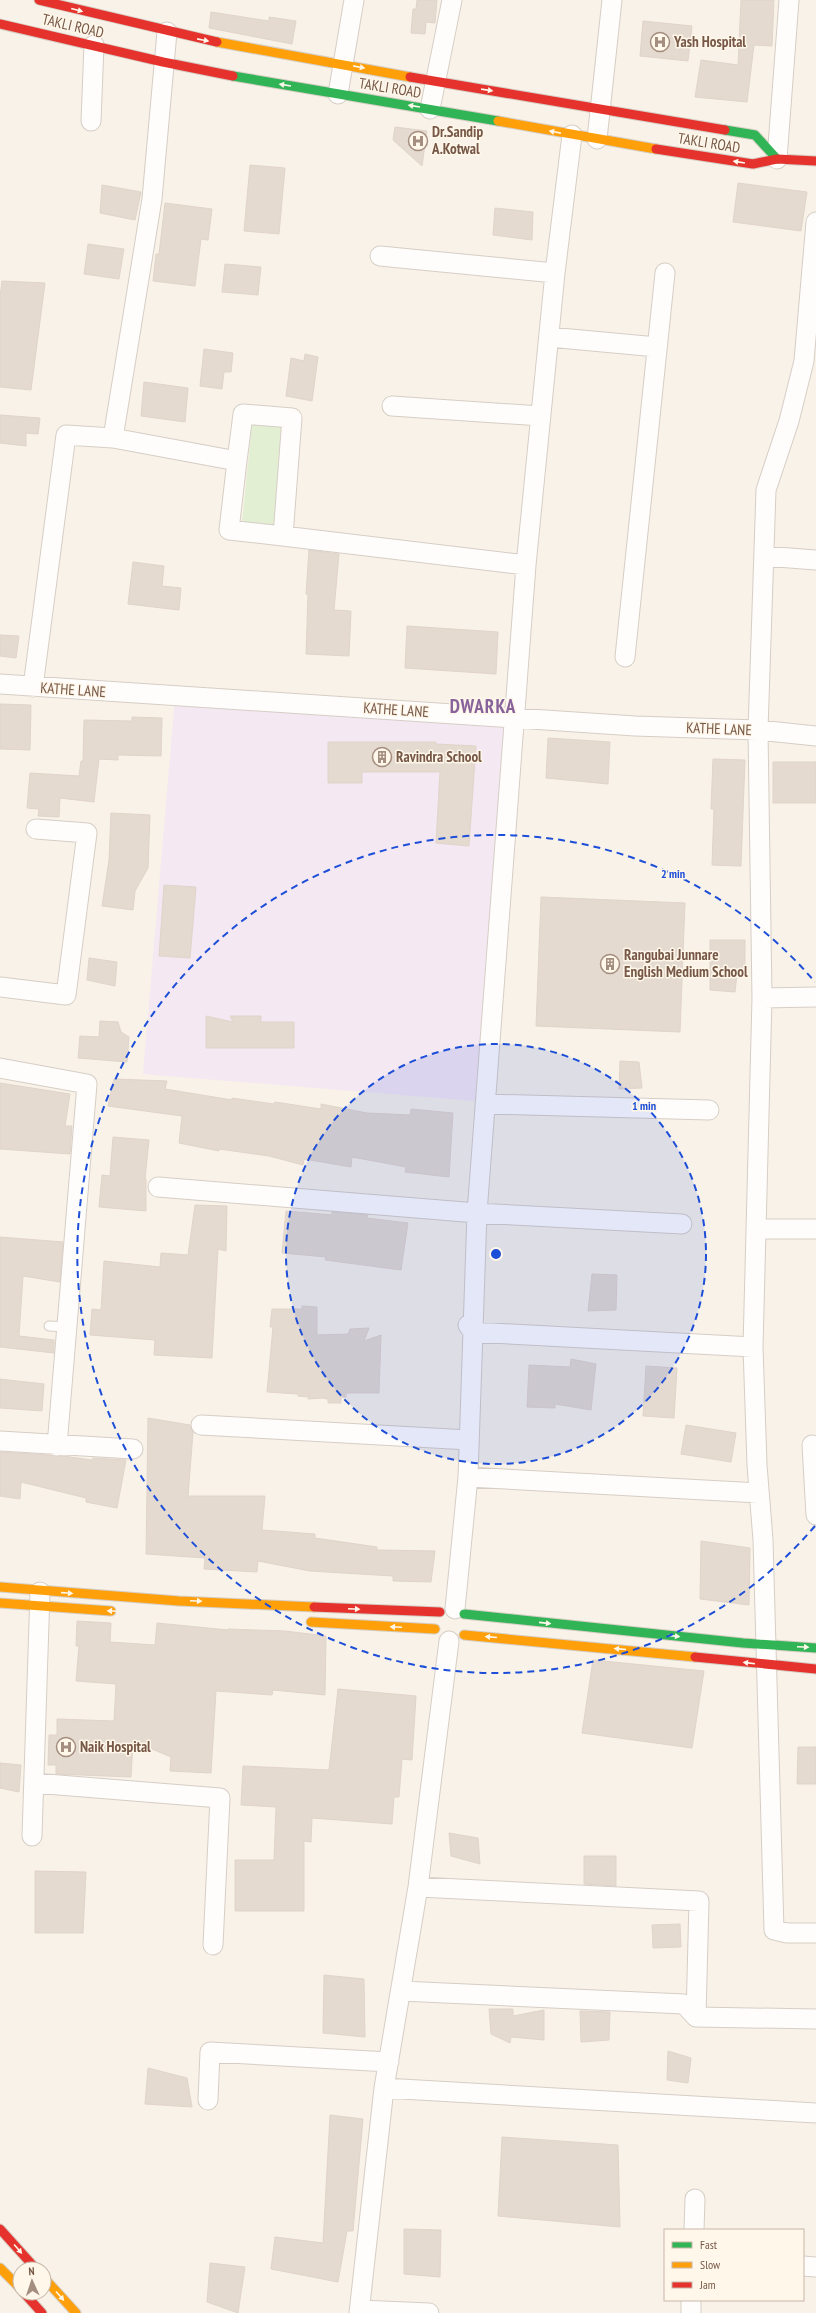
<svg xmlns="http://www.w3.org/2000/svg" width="816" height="2313" font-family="'PT Sans Narrow',sans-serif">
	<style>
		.education { fill: #f4e8f2 }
		.green { fill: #e3efd2 }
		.building { fill: #e4dad0; stroke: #e1d4ca }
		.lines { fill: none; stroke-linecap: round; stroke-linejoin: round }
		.lane-casing { stroke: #d6cec6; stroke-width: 11 }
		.street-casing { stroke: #d6cec6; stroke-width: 21 }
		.fast-casing { stroke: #d6cec5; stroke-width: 11 }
		.slow-casing { stroke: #d6cec5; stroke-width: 11 }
		.jam-casing { stroke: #d6cec5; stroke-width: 11 }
		.lane { stroke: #fefdfc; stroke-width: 9 }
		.street { stroke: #fefdfc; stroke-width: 19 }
		.fast { stroke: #30b455; stroke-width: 9 }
		.slow { stroke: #ff9f0a; stroke-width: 9 }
		.jam { stroke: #e5322d; stroke-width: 9 }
		.oneway { fill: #fff7ea }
		.ring { fill: none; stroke: #1d4ed8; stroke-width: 2; stroke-dasharray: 7 5 }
		.labels { text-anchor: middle; stroke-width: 3; stroke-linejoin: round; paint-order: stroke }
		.street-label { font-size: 15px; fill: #775847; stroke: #fff7ea }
		.poi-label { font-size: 15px; font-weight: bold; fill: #775847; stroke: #fff7ea; text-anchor: start }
		.district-label { font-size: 19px; font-weight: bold; letter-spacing: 1px; fill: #88629b; stroke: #fff7ea }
		.centre { fill: #1d4ed8; stroke: #fff7ea; stroke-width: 2 }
		.ring-label { font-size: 12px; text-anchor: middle; font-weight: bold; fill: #1d4ed8; stroke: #fff7ea; stroke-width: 3; stroke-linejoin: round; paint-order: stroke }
	</style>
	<rect width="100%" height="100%" fill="#f8f2e8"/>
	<path class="education" d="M175,698L506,726L475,1101L143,1074Z"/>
	<path class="green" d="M252,425L283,427L275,526L242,522Z"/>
	<path class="building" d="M417,0H437L435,23L426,22L425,34L411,33L413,9H416Z
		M741,0H774L772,46L754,45L747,102L695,97L701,60L738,65Z
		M211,12L269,21V17L296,21L292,44L209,28Z
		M643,21L692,26L688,61L640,56Z
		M395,127L427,131L422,166L393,140Z
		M250,165L285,168L279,234L244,231Z
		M738,183L807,192L801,231L733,222Z
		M102,185L141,192L135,220L100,213Z
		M165,203L212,209L208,240L201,239L195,286L153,281L156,254H159Z
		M495,208L533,212L532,240L493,235Z
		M88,244L124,249L119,279L84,274Z
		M225,264L261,267L258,295L222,292Z
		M2,281L45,283L31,390L0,387V297Z
		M204,349L233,353L231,372H224L222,389L200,386Z
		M305,354L318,357L312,401L286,396L291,358L304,361Z
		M144,382L188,388L185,422L141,416Z
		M0,415L40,418L38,434L26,433V446L0,443Z
		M309,550L339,554L334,610L351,611L349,656L306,654L308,595L306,594Z
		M133,562L164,566L162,586L181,588L179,610L128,604Z
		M407,626L498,632L496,674L405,668Z
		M0,635L19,636L16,658L0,656Z
		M0,704L31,705L30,750L0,749Z
		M132,717L162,718L161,756L118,755V760L99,759L94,802L60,798L59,817L38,816L39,809L27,808L30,773L79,776L81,761H83L84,720L132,721Z
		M548,738L610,742L608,784L546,778Z
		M328,742H436V744L476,746L469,846L436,843L440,772H362V783H328Z
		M713,759L745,760L741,866L712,865L714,809H711Z
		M773,762H816V803H773Z
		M111,813L150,815L148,868L135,891L133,910L102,906L109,860Z
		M164,885L196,887L190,958L159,956Z
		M541,897L685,903L680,1032L536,1026Z
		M710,940H745V975L737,974L735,992L710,990Z
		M89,958L117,962L115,986L87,980Z
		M206,1016L233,1022L230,1016H261V1022H294V1048H206Z
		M100,1021L118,1022L121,1032L129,1037L127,1062L78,1058L80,1036L99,1037Z
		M620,1061L639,1062L642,1088L619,1089Z
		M114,1079L167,1081L165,1089L232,1100V1098L274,1104L275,1102L321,1109V1104L367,1113L410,1115L411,1109L453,1113L449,1177L405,1172L406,1167L352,1157L351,1167L304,1159L303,1165L269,1156L219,1149V1151L179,1143L182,1116L108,1106Z
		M0,1083L70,1094L65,1126H72L70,1154L0,1149Z
		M113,1137L149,1140L145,1179H146V1211L99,1207L102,1175L110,1176Z
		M195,1205L227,1206L226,1251L218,1249L212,1358L154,1355L155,1340L90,1335L92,1309L101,1310L104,1261L160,1267L161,1253L188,1255Z
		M286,1211L332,1215V1212L368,1215L367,1218L408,1223L401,1270L325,1260L326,1257L282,1253Z
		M0,1237L63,1242L60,1282L23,1276L19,1336L54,1340V1353L0,1347Z
		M592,1274L617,1275L616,1310L588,1311Z
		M302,1306L317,1307V1335L348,1334L350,1329L369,1328L364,1341L381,1335L379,1393H346V1397H341V1403H328V1399L322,1398L308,1399L309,1397L298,1396V1394L267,1392L273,1327H270L272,1309H302Z
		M571,1359L596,1364L591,1410L555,1404V1408L527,1407L529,1365L570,1367Z
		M646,1366L677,1368L674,1418L643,1416Z
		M0,1379L44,1384L42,1411L0,1408Z
		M148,1418L190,1425L193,1432L188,1496H265L262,1530L315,1534V1538L377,1547V1550L435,1551L431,1582L393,1581V1576L310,1571L258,1561L257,1572L204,1569L205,1558L146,1554Z
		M686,1425L736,1433L731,1462L681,1454Z
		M0,1452L63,1456L92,1460L93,1458L126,1460L117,1508L86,1502V1498L21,1482L20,1499L0,1496Z
		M701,1541L750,1548L749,1605L700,1599Z
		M77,1621L111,1623L110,1642L155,1645L157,1623L228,1630V1629L285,1631L326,1636L325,1695L273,1690L272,1695L216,1691L211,1773L170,1771L171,1757L133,1741L131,1777L56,1774V1765H48L49,1735H57V1719L114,1721L116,1684L76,1681L79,1646H76Z
		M593,1660L704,1671L692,1748L582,1733Z
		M338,1689L416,1696L412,1760L402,1759L399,1797H394L392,1824L312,1818L311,1842L304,1841V1911H235V1860H274L276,1807L241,1805L243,1766L329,1770Z
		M798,1747H816V1784H797Z
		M0,1763L21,1765L19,1792L0,1788Z
		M449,1833L478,1838L480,1864L451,1856Z
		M584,1856H616V1886L584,1884Z
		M35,1871L86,1872L83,1933H35Z
		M680,1924L681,1947L653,1948L652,1925Z
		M324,1975L364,1979L365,2037L323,2033Z
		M489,2009H513V2016L544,2010V2040L511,2037L510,2043L491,2034Z
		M580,2011L610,2012L609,2040L581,2042Z
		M668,2051L691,2058L688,2083L667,2080Z
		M148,2068L187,2078L192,2107L145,2104Z
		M330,2115L363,2119L353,2231H347L338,2282L271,2269L275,2237L323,2243Z
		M502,2137L618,2145L620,2227L498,2216Z
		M404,2229L441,2230L440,2277L404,2274Z
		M210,2263L245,2267L238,2313L207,2302Z"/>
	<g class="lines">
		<g class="lane-casing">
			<path id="lane" d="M49,1326L67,1327"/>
		</g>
		<g class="street-casing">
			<path id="street" d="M338,94L354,0
				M430,109L452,0
				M91,121L94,45
				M597,139L612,0
				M777,159L789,0
				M380,256L555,273
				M549,337L657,347
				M392,406L541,416
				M113,438L237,461L243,414L292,418L283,536L229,530L237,461
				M283,536L526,565L555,273L572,135
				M764,556L816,560
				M526,565L477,1213L682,1224
				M625,657L665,273
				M0,684L635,726L758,730L816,736
				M33,687L66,435L113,438L152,199L167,32
				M0,987L66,995L87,833L36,829
				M762,998L816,997
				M0,1068L87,1084L57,1446
				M485,1104L709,1110
				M158,1187L477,1213L468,1477L455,1609
				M756,1229H816
				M468,1325L473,1332L753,1347L762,998L758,730L766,490L789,421L804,361L816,222
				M753,1347L757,1465L763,1540L774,1930L787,1933H816
				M201,1425L469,1440
				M0,1441L133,1449
				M812,1445L816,1515
				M468,1477L759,1493
				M449,1641L418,1887L384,2088L816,2113
				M34,1783L220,1798L213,1945
				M32,1836L40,1592
				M418,1887L699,1901L696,2017
				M401,1991L684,2004L696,2017L816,2019
				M208,2100L210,2052L389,2062
				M694,2230L695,2199
				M803,2266L816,2267
				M360,2310L429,2313
				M359,2313L384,2088
				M691,2313V2300"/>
		</g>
		<g class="fast-casing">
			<path id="fast" d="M233,76L498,121
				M725,130L755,135L777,159
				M464,1614L743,1643L816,1648"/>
		</g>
		<g class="slow-casing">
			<path id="slow" d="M217,42L410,77
				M498,121L656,149
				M0,1587L179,1601L314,1607
				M0,1603L111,1611
				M311,1622L435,1629
				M464,1635L695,1657
				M0,2268L20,2288
				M44,2278L76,2313"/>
		</g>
		<g class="jam-casing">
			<path id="jam" d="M39,0L217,42
				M0,24L163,62L233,76
				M410,77L725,130
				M656,149L753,164L777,159L816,161
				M314,1607L440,1612
				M695,1657L816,1669
				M0,2229L36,2269
				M24,2293L42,2313"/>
		</g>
		<use href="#lane" class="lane"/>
		<use href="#street" class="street"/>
		<use href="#fast" class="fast"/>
		<use href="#slow" class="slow"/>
		<use href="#jam" class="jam"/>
	</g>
	<defs><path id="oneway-solid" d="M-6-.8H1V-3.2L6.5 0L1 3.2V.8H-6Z"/></defs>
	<g class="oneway">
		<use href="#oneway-solid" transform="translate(77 10) rotate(15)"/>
		<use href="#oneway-solid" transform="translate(203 40) rotate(11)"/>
		<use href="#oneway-solid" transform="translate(359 67) rotate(11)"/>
		<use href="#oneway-solid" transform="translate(285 85) rotate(-171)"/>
		<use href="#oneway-solid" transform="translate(487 90) rotate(8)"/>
		<use href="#oneway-solid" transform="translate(414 106) rotate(-171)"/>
		<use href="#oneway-solid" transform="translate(555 132) rotate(-169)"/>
		<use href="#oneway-solid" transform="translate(739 162) rotate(-171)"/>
		<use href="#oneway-solid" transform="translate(67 1593) rotate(4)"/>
		<use href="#oneway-solid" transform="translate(196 1601) rotate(3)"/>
		<use href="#oneway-solid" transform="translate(354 1609) rotate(2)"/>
		<use href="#oneway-solid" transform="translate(113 1611) rotate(-177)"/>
		<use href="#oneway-solid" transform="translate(545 1623) rotate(6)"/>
		<use href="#oneway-solid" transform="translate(396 1627) rotate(-177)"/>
		<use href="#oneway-solid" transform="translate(674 1636) rotate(6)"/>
		<use href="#oneway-solid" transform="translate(491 1637) rotate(-175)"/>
		<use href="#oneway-solid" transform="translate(803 1647) rotate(3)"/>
		<use href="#oneway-solid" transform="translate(620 1649) rotate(-175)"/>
		<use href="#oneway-solid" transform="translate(749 1663) rotate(-173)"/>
		<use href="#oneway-solid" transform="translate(18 2249) rotate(49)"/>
		<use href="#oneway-solid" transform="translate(60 2296) rotate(49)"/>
	</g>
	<circle cx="496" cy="1254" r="210" fill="#1d4ed8" fill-opacity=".12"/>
	<g class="ring">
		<circle cx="496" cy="1254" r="210"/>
		<path d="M815 1526A419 419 0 1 1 815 982"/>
	</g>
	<defs>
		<g id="hospital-ring" transform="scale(1)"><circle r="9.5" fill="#fff7ea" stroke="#a48e7f" stroke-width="1.5"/><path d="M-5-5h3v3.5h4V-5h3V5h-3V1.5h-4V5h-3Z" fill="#a48e7f"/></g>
		<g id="building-ring" transform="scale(1)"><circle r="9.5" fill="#fff7ea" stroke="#a48e7f" stroke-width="1.5"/><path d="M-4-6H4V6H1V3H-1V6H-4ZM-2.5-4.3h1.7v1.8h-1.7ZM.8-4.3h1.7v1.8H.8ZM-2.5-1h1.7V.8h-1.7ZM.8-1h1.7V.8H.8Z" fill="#a48e7f"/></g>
	</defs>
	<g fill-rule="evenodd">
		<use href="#hospital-ring" x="660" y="42"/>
		<use href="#hospital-ring" x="418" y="141"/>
		<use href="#building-ring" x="382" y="757"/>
		<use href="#building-ring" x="610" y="964"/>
		<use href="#hospital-ring" x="66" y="1747"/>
	</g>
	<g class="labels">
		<g class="street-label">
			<text transform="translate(73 26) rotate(13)" y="5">TAKLI ROAD</text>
			<text transform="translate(390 88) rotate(9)" y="5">TAKLI ROAD</text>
			<text transform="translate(709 143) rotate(9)" y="5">TAKLI ROAD</text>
			<text transform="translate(73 690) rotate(4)" y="5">KATHE LANE</text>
			<text transform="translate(396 710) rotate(4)" y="5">KATHE LANE</text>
			<text transform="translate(719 729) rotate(2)" y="5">KATHE LANE</text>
		</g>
		<g class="poi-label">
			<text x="674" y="47">Yash Hospital</text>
			<text x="432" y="137">Dr.Sandip<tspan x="432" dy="17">A.Kotwal</tspan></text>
			<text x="396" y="762">Ravindra School</text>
			<text x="624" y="960">Rangubai Junnare<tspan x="624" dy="17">English Medium School</tspan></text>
			<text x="80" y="1752">Naik Hospital</text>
		</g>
		<g class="district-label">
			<text x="483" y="713">DWARKA</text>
		</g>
	</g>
	<circle cx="496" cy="1254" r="6" class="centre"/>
	<g class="ring-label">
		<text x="673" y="878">2 min</text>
		<text x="644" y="1110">1 min</text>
	</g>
	<rect x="664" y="2229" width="140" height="72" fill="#fff7ea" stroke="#c9b7a9"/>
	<rect x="672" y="2242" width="20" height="6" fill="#30b455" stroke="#c9b7a9"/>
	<text x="700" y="2249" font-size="12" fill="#775847">Fast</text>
	<rect x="672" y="2262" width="20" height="6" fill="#ff9f0a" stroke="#c9b7a9"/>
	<text x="700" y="2269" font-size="12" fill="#775847">Slow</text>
	<rect x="672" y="2282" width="20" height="6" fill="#e5322d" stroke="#c9b7a9"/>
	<text x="700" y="2289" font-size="12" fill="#775847">Jam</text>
	<g transform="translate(32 2281) rotate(357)"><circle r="19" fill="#fff7ea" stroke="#c9b7a9"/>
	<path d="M0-3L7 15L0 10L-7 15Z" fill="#a48e7f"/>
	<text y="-6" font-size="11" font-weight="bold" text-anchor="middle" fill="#775847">N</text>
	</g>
</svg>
